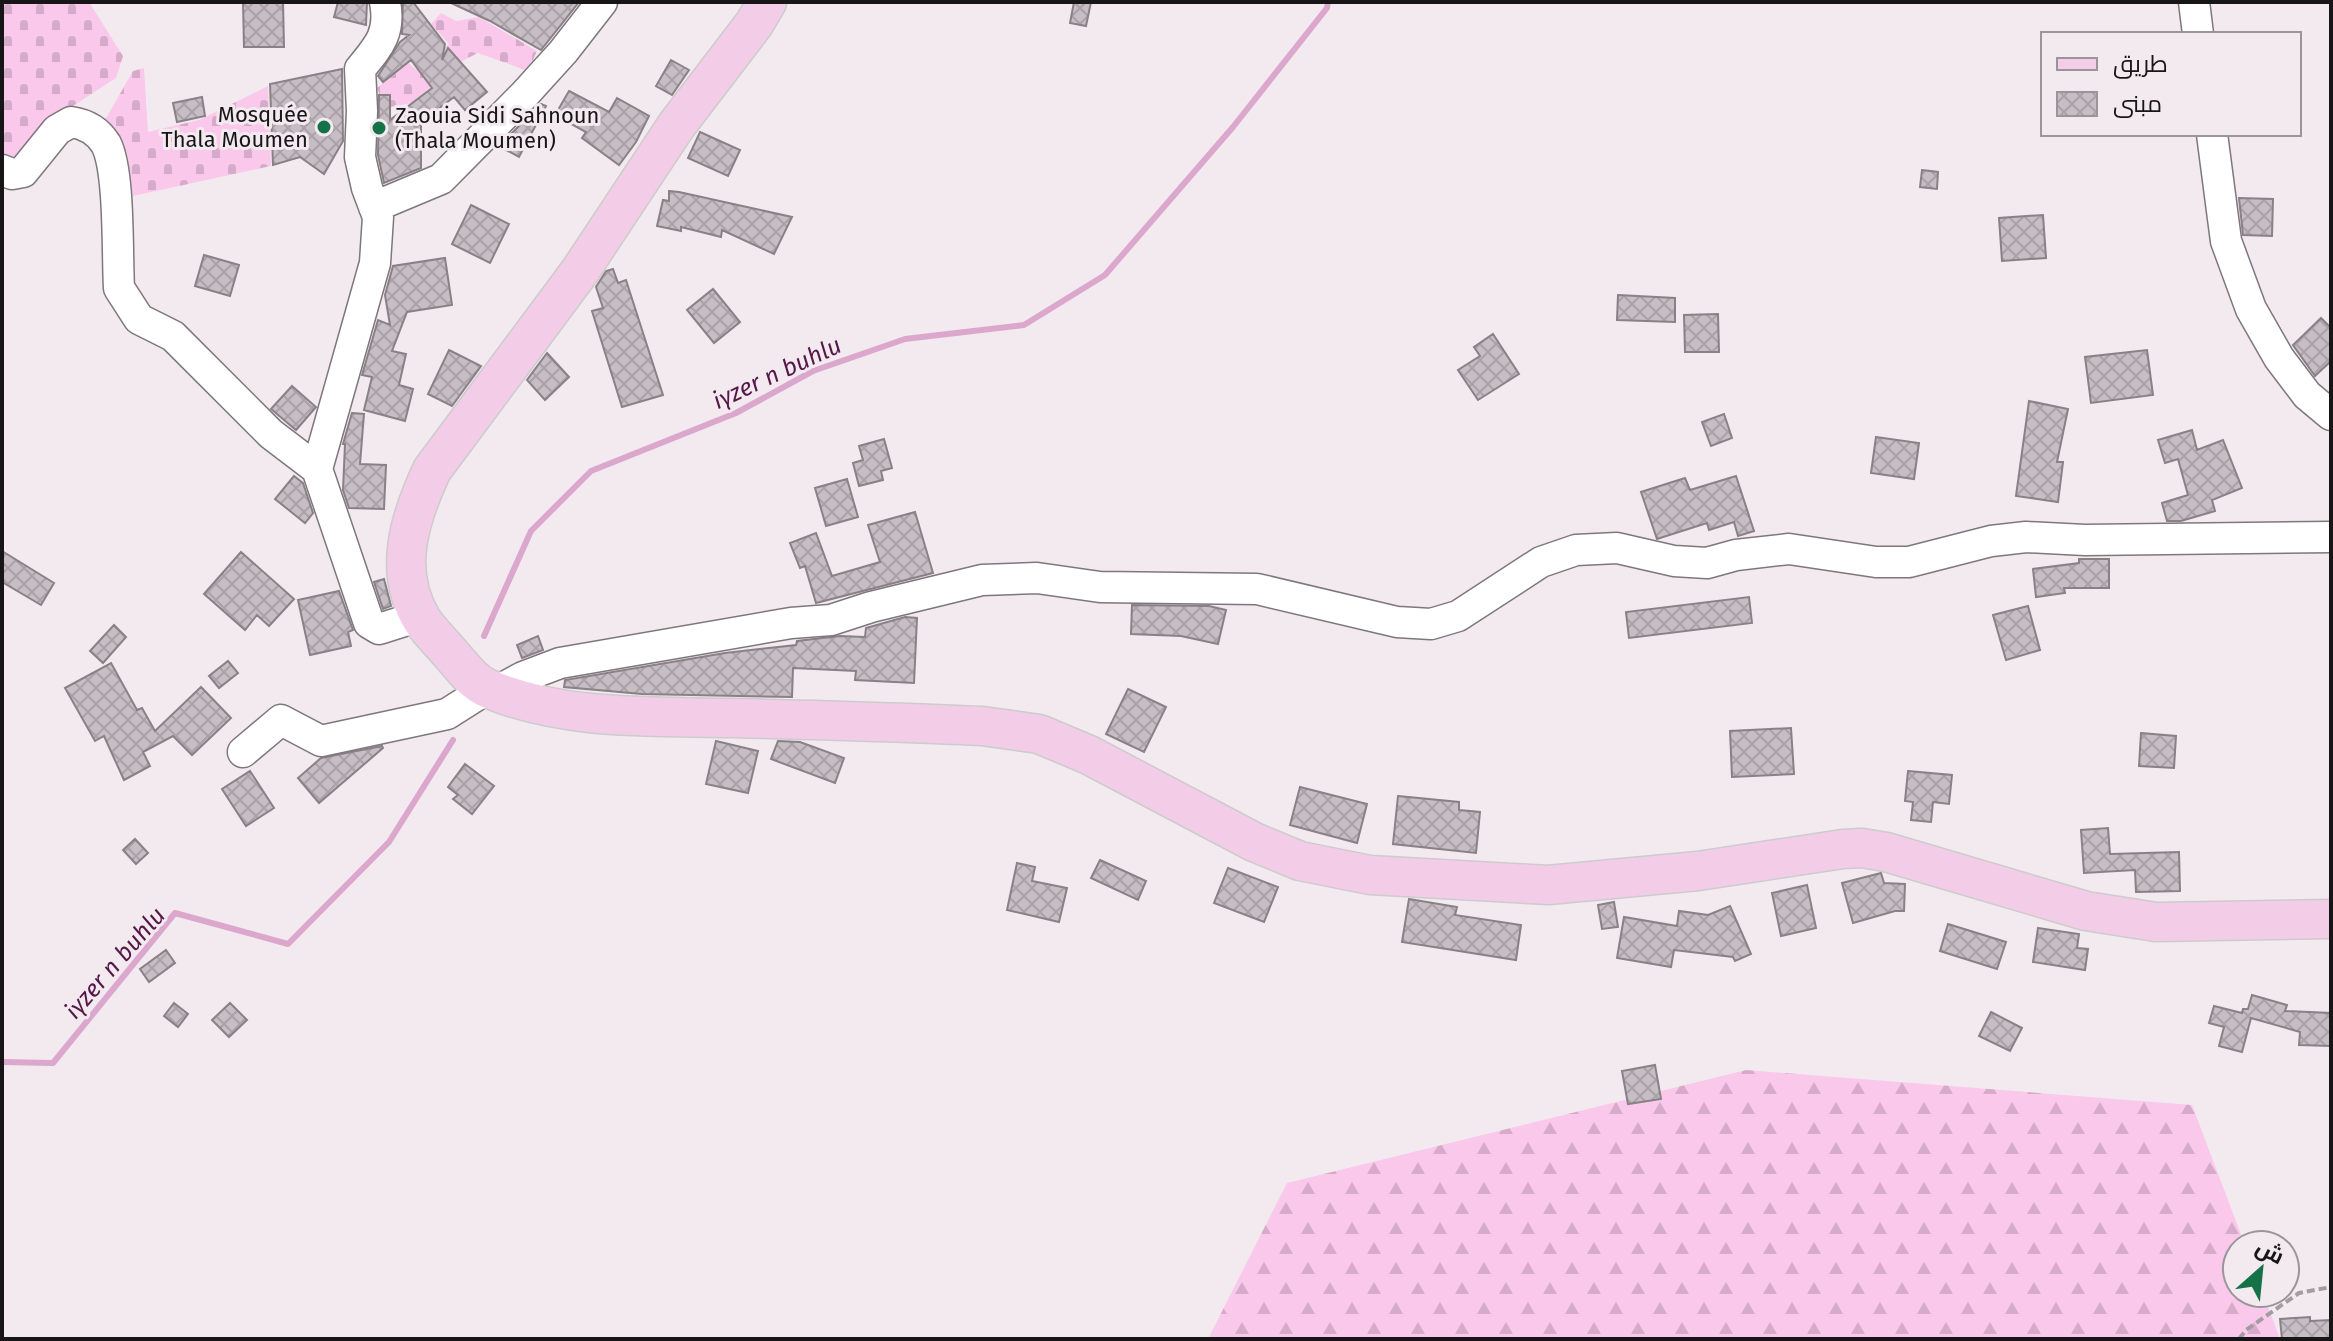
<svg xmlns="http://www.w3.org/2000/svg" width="2333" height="1341" font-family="'Fira Sans',Cairo,sans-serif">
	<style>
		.forest { fill: url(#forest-firs) }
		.cemetery { fill: url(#cemetery-stones) }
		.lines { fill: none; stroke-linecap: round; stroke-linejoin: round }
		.stream { stroke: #dca7cd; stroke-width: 6 }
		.building { fill: url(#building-cross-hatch); stroke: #898186; stroke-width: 2 }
		.minor-casing { stroke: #7e777c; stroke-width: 33 }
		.major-casing { stroke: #ccc; stroke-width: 41 }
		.path { stroke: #a39ca0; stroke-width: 4; stroke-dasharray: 8 4; stroke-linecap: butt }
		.minor { stroke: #fff; stroke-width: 30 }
		.major { stroke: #f3cce8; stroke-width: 38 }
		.poi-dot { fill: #157247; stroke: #f3eaf0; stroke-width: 3 }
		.labels { text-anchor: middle; stroke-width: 6; stroke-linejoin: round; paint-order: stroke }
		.poi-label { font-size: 22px; fill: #181517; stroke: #f3eaf0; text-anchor: end }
		.water-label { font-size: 24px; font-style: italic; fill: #551748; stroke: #f3eaf0 }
	</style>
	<defs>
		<pattern id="forest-firs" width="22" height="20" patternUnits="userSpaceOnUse" patternTransform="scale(2)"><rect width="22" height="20" fill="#fac8eb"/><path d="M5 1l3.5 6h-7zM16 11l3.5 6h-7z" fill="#d6abc9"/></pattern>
		<pattern id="cemetery-stones" width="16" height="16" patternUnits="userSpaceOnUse" patternTransform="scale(2)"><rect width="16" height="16" fill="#fac8eb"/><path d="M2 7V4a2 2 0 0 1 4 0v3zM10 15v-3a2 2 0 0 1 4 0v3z" fill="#d6abc9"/></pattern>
		<pattern id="building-cross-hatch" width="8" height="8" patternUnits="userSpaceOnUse" patternTransform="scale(2)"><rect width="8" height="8" fill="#c7bec4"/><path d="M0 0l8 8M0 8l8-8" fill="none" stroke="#aaa2a8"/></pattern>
	</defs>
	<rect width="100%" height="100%" fill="#f3eaf0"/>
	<path class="forest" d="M1746,1070L2192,1105L2245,1245H2237V1293H2263L2280,1339H1208L1287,1183Z"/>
	<path class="cemetery" d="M2,2H89L123,56L116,78L50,121L15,162L2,157Z
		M441,13L456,21L479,17L537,51L528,71L478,53L458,63L412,103L390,107L382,101L377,88L408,63L416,69L449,44L431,24Z
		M144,68L148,132L199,120L268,86L271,166L133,196L127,154L105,120L133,71Z"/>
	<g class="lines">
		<path class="stream" d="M484,636L531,531L591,471L736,413L813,371L905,339L1024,325L1105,275L1233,127L1327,8L1328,2
			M2,1062L53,1063L175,913L288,944L389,842L453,740"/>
	</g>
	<path class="building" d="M243,2H283L284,47H244Z
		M338,2H367L366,25L334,17Z
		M403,2H413L445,44L442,60L448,48L487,92L465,110L454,97L421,122V168L384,183L378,155L379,95H390V120L432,88L411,60L383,82L378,76L400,42L409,35L402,34Z
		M449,2H579L541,50L490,21Z
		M1074,2H1091L1086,26L1070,23Z
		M671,60L689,70L672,95L656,86Z
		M342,69L343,141L324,174L300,157L273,165L270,84Z
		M569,91L609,112L617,98L649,116L636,142L619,165L582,138L586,132L555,115Z
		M202,97L205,116L177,122L173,103Z
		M541,104L546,106L519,157L499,146Z
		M700,132L740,150L728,176L688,158Z
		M1922,170L1938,172L1937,189L1920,187Z
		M669,191L679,192L792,217L774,254L722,230L721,237L681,227V231L657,226L663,200L669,201Z
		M2239,198L2273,199L2272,236L2243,235Z
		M471,205L509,224L490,263L452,244Z
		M2043,215L2046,258L2002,261L1999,218Z
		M204,255L239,265L230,296L195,286Z
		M445,258L452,305L407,312L392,351L406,354L399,385L413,389L405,421L364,410L372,377L362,375L378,320L390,325L385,295L393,266Z
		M613,269L618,283L626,280L663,395L622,407L592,311L603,308L596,287L606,271Z
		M713,289L740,322L714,343L687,310Z
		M1618,295L1675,298V322L1617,320Z
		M1718,314L1719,352H1685L1684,315Z
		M2321,318L2331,328V361L2315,376L2293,345Z
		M1493,334L1519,374L1478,400L1458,370L1480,356L1474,347Z
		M449,350L481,366L452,406L428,394Z
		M2147,350L2153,395L2091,403L2085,357Z
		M547,353L569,377L545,400L527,380Z
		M292,386L316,407L296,430L271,409Z
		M2029,401L2068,409L2057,462H2063L2058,502L2016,496Z
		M352,413L364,414L360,464L386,465L384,509L349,508L343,490L345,444H343Z
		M1724,414L1732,438L1711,446L1702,422Z
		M2192,430L2197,450L2223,440L2242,488L2212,500L2215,511L2181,521H2167L2162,503L2188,495L2178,459L2165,463L2158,440Z
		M1876,437L1919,443L1914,479L1871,473Z
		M884,439L892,468L881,471L883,480L859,486L853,463L863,460L859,446Z
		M294,476L303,483L313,513L305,523L275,499Z
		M1736,476L1754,531L1738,536L1734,522L1709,530L1707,523L1657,539L1641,492L1685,478L1690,490Z
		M847,479L858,517L826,526L815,488Z
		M915,512L933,573L816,603L805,566L800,568L790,543L816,533L832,576L880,562L868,525Z
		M2,551L54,583L41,605L2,582Z
		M241,552L294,599L269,626L257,615L245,630L204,594Z
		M2079,559H2109V588H2064L2065,593L2036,597L2033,569L2079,563Z
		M384,579L391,606L383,609L374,582Z
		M339,591L353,630L348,632L351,646L310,655L298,600Z
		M1749,597L1752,623L1629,638L1626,612Z
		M1132,605L1209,606L1226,610L1218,644L1181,636L1131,634Z
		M2028,606L2040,650L2006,660L1993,615Z
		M905,617L917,618L914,683L855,680L856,671L793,668L792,697L642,694L564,687L565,680L725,653L796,645L797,641L840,636L865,637L866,628Z
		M114,625L126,637L103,663L90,651Z
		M538,636L543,650L522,658L517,645Z
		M228,661L238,673L219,688L209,676Z
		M111,663L137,710L142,708L155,731L201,687L231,718L192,755L173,736L143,752L150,766L124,780L104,736L95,741L65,688Z
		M1128,689L1166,707L1144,752L1106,734Z
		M1791,728L1794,774L1732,777L1730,731Z
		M2141,733L2176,736L2174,768L2139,766Z
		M716,741L758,751L748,793L706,784Z
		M778,741L800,742L844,758L835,783L771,759Z
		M382,746L383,748L319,803L298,778L321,758Z
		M465,764L494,786L472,814L453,799L458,795L448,787Z
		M250,771L274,808L246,826L222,789Z
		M1908,771L1952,775L1949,804L1933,802L1931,822L1911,820L1913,802L1905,801Z
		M1300,787L1367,804L1357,843L1290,825Z
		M1398,796L1459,802V810L1480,812L1476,853L1393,844Z
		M2108,828L2110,854L2179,852L2180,891L2136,892L2135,870L2084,873L2081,830Z
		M135,839L148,853L136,864L123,850Z
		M1100,860L1146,881L1138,900L1091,878Z
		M1017,863L1035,867L1032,881L1067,888L1059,922L1007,910Z
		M1228,868L1278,887L1264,922L1214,903Z
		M1881,873L1884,883L1905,884L1904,911H1895L1853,923L1842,883Z
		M1807,885L1816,928L1781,936L1772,893Z
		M1409,899L1457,907L1455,915L1521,925L1516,960L1402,942Z
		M1614,902L1618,927L1602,929L1598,905Z
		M1730,906L1751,954L1735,961L1733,957L1674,950L1671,967L1617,958L1624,917L1677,926L1679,911L1708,915Z
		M1948,924L2006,942L1997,969L1940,951Z
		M2038,928L2079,934L2077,948L2088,949L2085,970L2033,962Z
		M166,950L175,963L149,982L140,969Z
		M2252,995L2287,1005L2285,1011L2331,1013V1046L2299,1045L2300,1032L2251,1018L2242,1052L2219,1046L2224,1027L2209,1023L2214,1006L2242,1013L2243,1009H2248Z
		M174,1003L188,1014L178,1027L164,1016Z
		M230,1003L247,1020L229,1037L212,1020Z
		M1991,1012L2022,1028L2010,1051L1979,1036Z
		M1655,1065L1661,1099L1628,1104L1622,1071Z
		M2310,1317V1321L2331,1320V1339H2282L2280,1319Z"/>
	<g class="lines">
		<g class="minor-casing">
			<path id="minor" d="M2194,2L2198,34
				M2212,134L2226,241L2251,309L2279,358L2307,395L2331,415
				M2,170L12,174L23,172L57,130L71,122C85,124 98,131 106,144C120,171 117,254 119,288L139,319L173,336L271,434L317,469L369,623L379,629L420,616
				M374,207L441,179L524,95L563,52L602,2
				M317,469L375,263L378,217L367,188L360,157L362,111L360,69C379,46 391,33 385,2
				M497,691L523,677L560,663L791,623L831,620L871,607L982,580L1037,578L1100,587L1257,589L1397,622L1431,624L1458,616L1541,562L1576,550L1617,548L1674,561L1707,563L1736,555L1789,549L1876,562H1909L1991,541L2026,537L2085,540L2331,537
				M243,752L281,720L321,741L447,714L488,688"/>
		</g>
		<g class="major-casing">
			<path id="major" d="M767,2L754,24L676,126L580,271L432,470C410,517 392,571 422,620C429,631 440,641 449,652C461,665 472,682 489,689C566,721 652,716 734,718C817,720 899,722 982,726L1039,734L1089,755L1254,842L1300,861L1370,875L1548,885L1698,871L1843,849L1862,848L1886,852L2086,911L2156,922L2331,919"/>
		</g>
		<path class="path" d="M2239,1339L2246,1330L2299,1293L2331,1287"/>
		<use href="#minor" class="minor"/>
		<use href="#major" class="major"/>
	</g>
	<g class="poi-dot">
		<circle cx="324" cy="127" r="8"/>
		<circle cx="379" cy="128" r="8"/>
	</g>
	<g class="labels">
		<g class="poi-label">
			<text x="308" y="122">Mosquée<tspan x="308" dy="25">Thala Moumen</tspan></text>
			<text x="395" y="123" text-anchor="start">Zaouia Sidi Sahnoun<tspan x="395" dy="25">(Thala Moumen)</tspan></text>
		</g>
		<g class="water-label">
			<text transform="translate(777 373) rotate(-25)" y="8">iγzer n buhlu</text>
			<text transform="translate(115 963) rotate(-49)" y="8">iγzer n buhlu</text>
		</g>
	</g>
	<rect width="2333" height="1341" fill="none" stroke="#181517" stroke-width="8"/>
	<rect x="2041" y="32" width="260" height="104" fill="#f3eaf0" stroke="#9b9599" stroke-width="2"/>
	<rect x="2057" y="58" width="40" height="12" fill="#f3cce8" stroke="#9b9599" stroke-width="2"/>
	<text x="2113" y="72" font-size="24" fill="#181517">طريق</text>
	<rect x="2057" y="92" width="40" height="24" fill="url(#building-cross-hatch)" stroke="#9b9599" stroke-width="2"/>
	<text x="2113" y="112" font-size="24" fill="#181517">مبنى</text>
	<g transform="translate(2261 1269) rotate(27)"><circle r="38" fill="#f3eaf0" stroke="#9b9599" stroke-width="2"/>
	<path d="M0-6L14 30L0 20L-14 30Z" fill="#157247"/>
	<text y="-12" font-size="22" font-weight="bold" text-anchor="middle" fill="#181517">ش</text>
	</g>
</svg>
